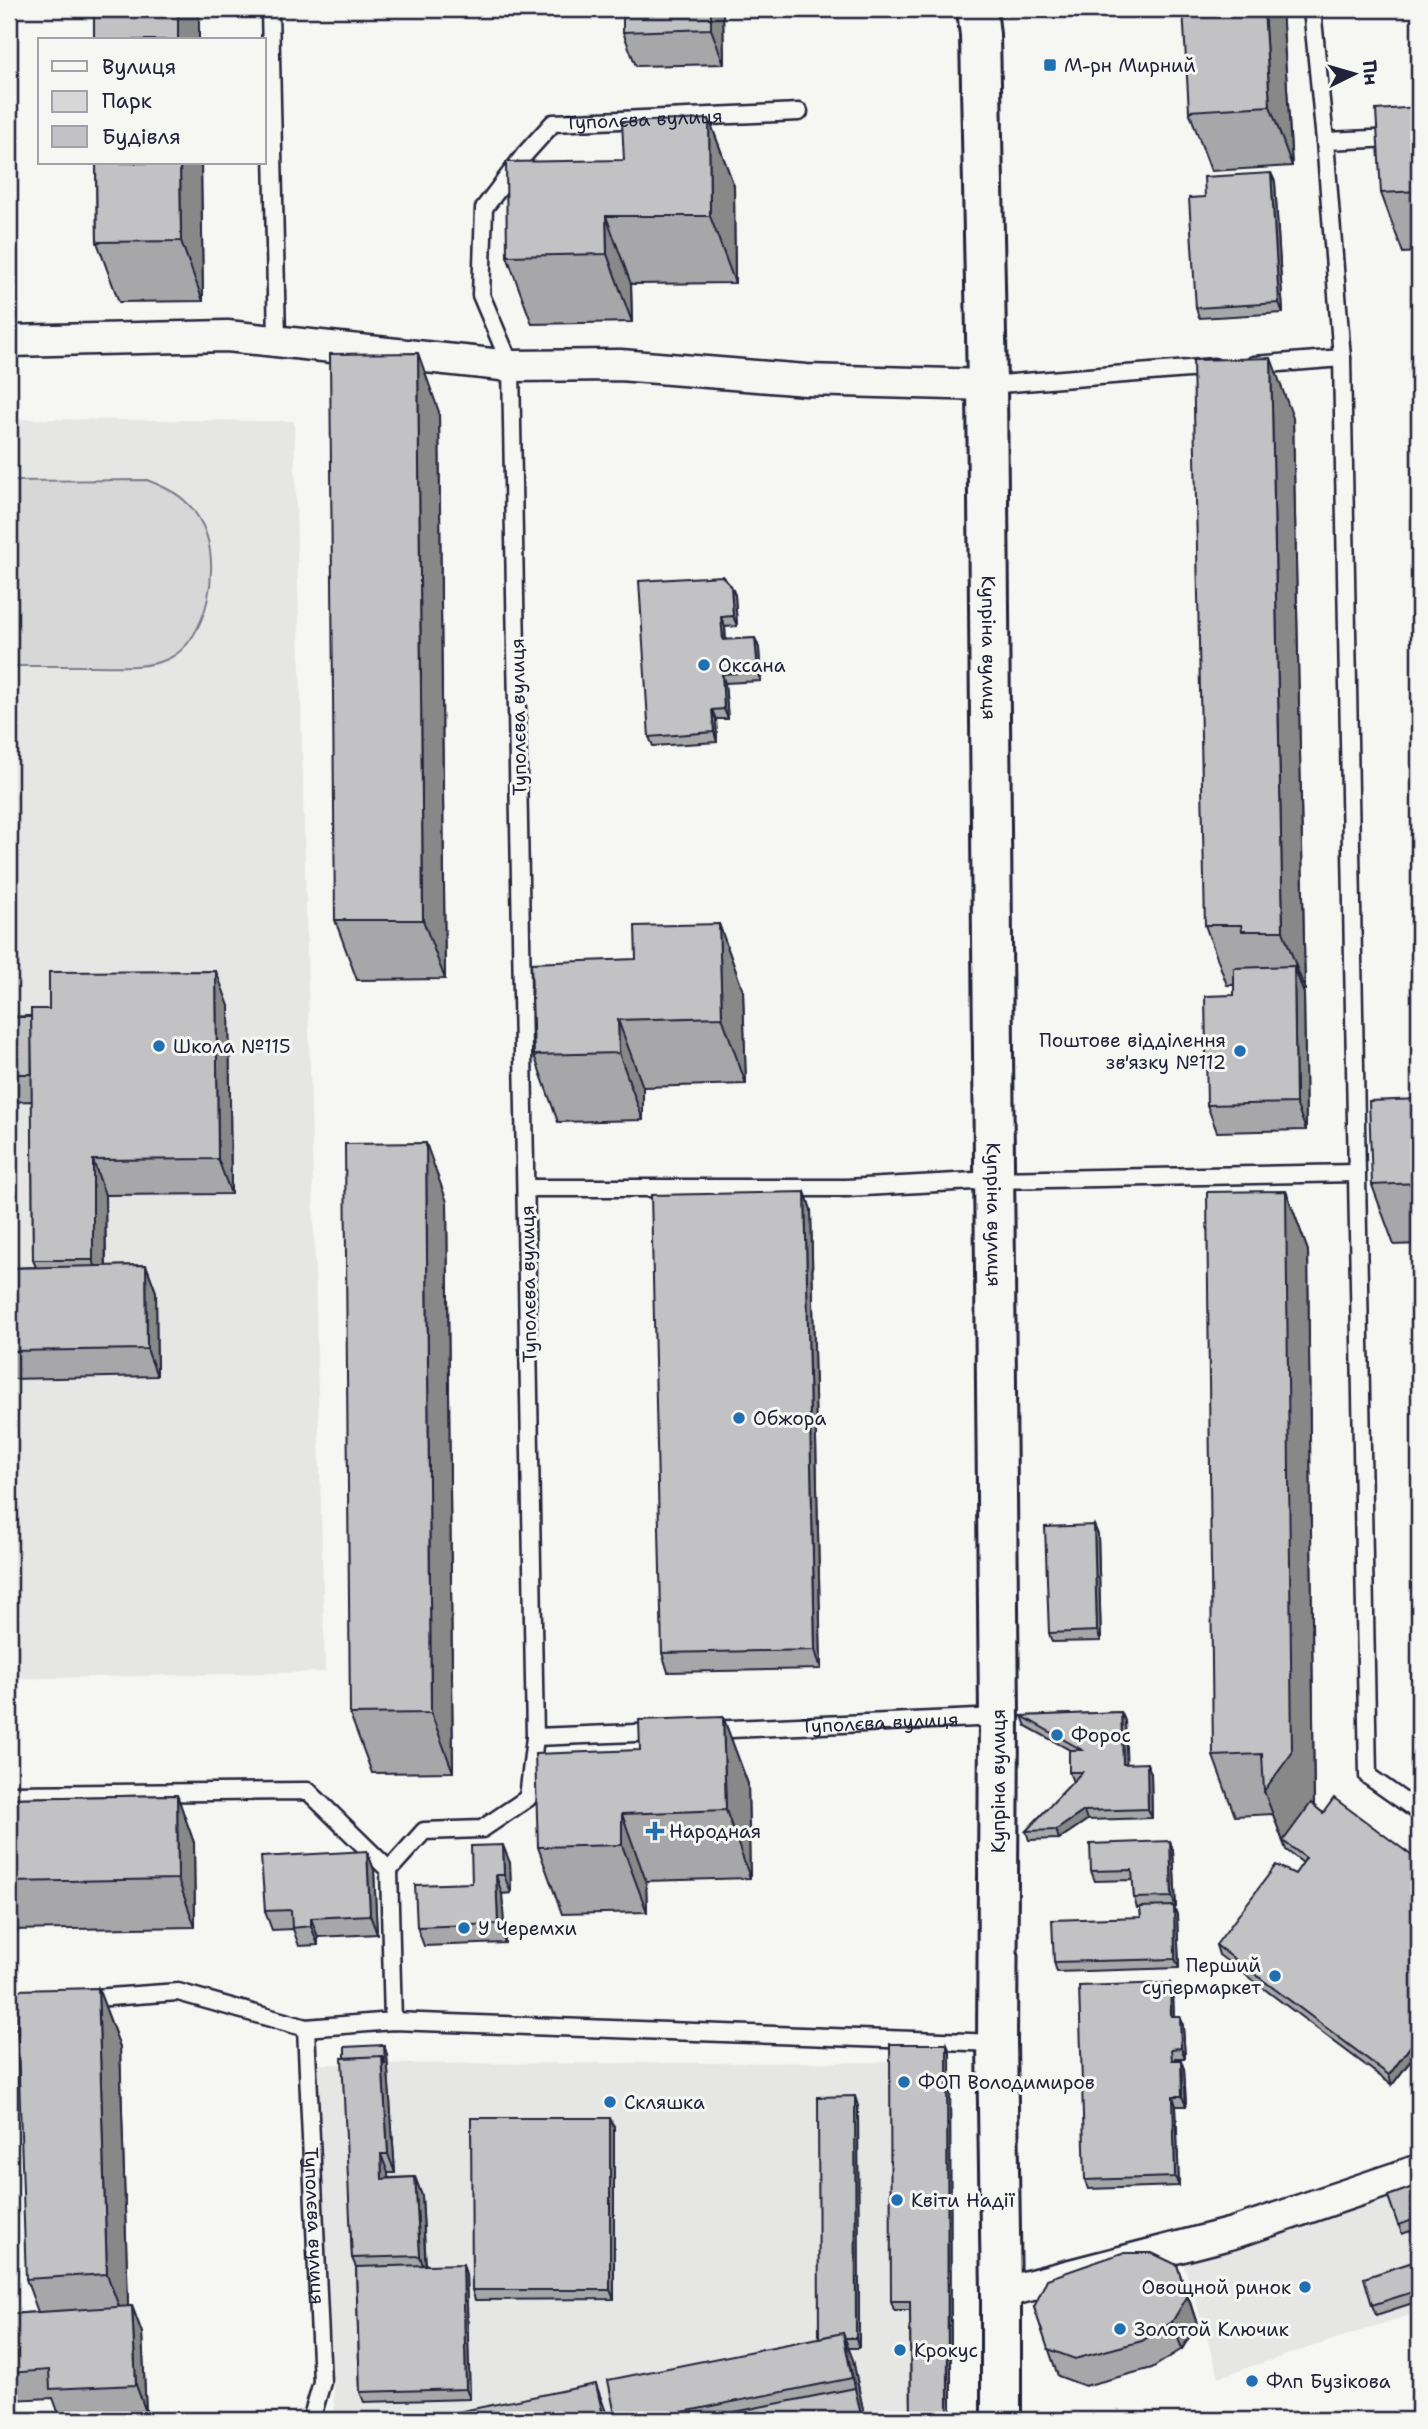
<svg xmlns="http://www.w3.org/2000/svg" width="1428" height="2429" font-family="'Shantell Sans',sans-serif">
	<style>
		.built { fill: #e6e6e4 }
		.green { fill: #d7d7d7; stroke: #7c7c89; stroke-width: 2 }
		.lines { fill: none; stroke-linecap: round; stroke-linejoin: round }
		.service-casing { stroke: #22223b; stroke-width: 21 }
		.minor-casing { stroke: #22223b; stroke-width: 35 }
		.secondary-casing { stroke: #22223b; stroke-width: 44 }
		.service { stroke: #f6f6f2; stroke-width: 16 }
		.minor { stroke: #f6f6f2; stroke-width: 30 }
		.secondary { stroke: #f6f6f2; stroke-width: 38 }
		.wall { fill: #a7a7a9; stroke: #22223b; stroke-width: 2 }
		.shaded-wall { fill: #888889; stroke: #22223b; stroke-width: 2 }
		.building { fill: #c2c2c4; stroke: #22223b; stroke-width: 2 }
		.poi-dot { fill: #1f6fb2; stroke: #f6f6f2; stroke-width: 2.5 }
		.labels { text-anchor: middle; stroke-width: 6; stroke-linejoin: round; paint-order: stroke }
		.poi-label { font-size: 19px; fill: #22223b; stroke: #f6f6f2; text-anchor: start }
		.street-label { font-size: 19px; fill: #22223b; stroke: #f6f6f2 }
	</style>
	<rect width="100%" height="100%" fill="#f6f6f2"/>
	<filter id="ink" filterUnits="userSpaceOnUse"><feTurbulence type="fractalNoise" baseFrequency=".0143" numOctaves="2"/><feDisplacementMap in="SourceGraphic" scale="14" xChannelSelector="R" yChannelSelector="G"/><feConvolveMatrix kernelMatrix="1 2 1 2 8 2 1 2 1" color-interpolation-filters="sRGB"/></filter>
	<g filter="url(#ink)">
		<path class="built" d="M1419,368V669L1407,369Z
			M9,419L294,421L325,1672L9,1679Z
			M922,2062V2420H335L315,2064Z
			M1419,2185V2312L1219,2377L1183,2262Z"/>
		<path class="green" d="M147,480C173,490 190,499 203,526C221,564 209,640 168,659C145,669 119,666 94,666C66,666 37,666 9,666V481Z
			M1416,1362H1419V1645Z"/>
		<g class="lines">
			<g class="service-casing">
				<g id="service">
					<path d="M270,9L277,340"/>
					<path d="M1312,9L1325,141"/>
					<path d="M1342,358L1368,1776L1419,1812"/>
					<path d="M1254,365L1342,358L1325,141L1419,137"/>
					<path d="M987,385L1214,367"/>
					<path d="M527,1188H846L993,1180L1357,1173"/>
					<path id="s1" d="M708,1730L999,1717"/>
					<path id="s2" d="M661,1732L535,1737L511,366L481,295L484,208L525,154L553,123L799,112"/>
					<path d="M9,1794L308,1791L389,1870L393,2021"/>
					<path d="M389,1870L424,1831L482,1829L528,1798L535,1737"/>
					<path d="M81,1999L178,1992L306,2028L393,2021L997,2043"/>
					<path d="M9,2022L35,2003"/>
					<path id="s3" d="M306,2028L322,2382L311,2420"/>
				</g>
			</g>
			<g class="minor-casing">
				<path id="minor" d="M9,341L227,336L511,366L620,365L806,380L987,385
					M1001,2293L1233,2233L1419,2170"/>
			</g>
			<g class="secondary-casing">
				<g id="secondary">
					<path id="s4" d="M977,9L980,35L987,385L999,1717L997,2043L1001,2293V2420"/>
				</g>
			</g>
			<use href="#service" class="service"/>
			<use href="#minor" class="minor"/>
			<use href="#secondary" class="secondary"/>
		</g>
		<path class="wall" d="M623,9H723L724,64L636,66L623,32Z
			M1282,9L1292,166L1211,171L1189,111Z
			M1419,107V252L1403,253L1381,193Z
			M709,119L734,186L735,283L631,284L632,322L532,324L507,256L624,160Z
			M96,163H201L203,301L119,302L97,242Z
			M1271,173L1275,182L1283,313L1199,318L1196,308L1205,197Z
			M439,412L445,979L357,980L335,920Z
			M1293,418L1305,990H1303L1304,994L1306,1130L1217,1132L1207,1105L1234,995V985H1227L1205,925Z
			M731,586L735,595L737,626L725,627L726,640L755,638L759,648L761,681L725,683L728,719H716L717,742L653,746L649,737Z
			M719,924L743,991L746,1084L643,1087V1120L558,1122L534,1055L636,959Z
			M229,1006L231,1194L105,1195L106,1266L146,1265L156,1292L157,1376L9,1379V1268L36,1267L33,1260L32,1101L9,1102V1017Z
			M1419,1099V1244L1394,1245L1372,1185Z
			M1286,1191L1308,1251L1314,1806L1323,1813L1419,1861V2050L1392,2085L1219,1955L1216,1945L1295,1874L1303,1863L1286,1850L1273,1814L1235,1816L1213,1756Z
			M805,1192L811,1210L821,1669L668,1672L662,1653Z
			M447,1202L453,1772L372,1773L350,1714Z
			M1094,1525L1098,1535L1101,1641L1052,1642L1049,1633Z
			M1121,1712L1125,1721L1126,1764L1151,1773L1152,1818L1087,1820L1059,1839L1029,1840L1026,1831L1073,1782L1069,1772L1070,1750L1026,1726L1022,1716Z
			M723,1717L748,1784L750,1878L646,1881L647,1912L562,1914L538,1847L640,1750Z
			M177,1795L194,1843L195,1927L9,1930V1798Z
			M1170,1841L1173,1851L1176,1907H1174L1177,1915L1179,1968L1057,1972L1054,1962L1141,1917L1140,1908H1137L1134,1898L1133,1880L1095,1881L1091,1871Z
			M367,1851L374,1870L377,1934L318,1937V1945L299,1946L293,1929L272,1930L265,1911Z
			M510,1863L511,1893L502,1894L505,1943L424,1946L417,1927Z
			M1170,1983L1173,1993L1174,2016H1180L1183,2026L1185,2058H1175V2060L1184,2069L1186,2106H1176L1179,2186L1088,2189L1085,2180Z
			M98,1988L120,2047L128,2306H132L142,2333L146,2412L60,2417L53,2398L9,2400V2314L38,2312L26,2279Z
			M947,2044L950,2053L951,2420H911L910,2310H894L891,2301Z
			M384,2045L387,2055L395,2173H388V2178L415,2177L422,2196L426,2265L466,2274L470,2399L364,2402L360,2392L356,2267L352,2258L345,2058Z
			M858,2106L859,2348H848L853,2360L862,2405L866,2420H616L819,2338Z
			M614,2127V2299L475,2300L472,2290Z
			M1419,2185V2228L1402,2234L1388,2196Z
			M1419,2260V2301L1376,2315L1372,2305Z
			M1187,2292L1197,2324L1182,2349L1152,2368L1085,2386L1058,2376L1034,2307Z"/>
		<path class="shaded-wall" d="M178,9H199V40H178Z
			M711,9H723L724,64L711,29Z
			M1264,9H1282L1292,166L1270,106Z
			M709,119L734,186L735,283L710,216Z
			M180,163H201L203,301L181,241Z
			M1271,173L1275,182L1283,313L1279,303Z
			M606,216L631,284L632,322L607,254Z
			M418,353L439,412L445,979L423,920Z
			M1271,358L1293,418L1305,990L1283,931Z
			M731,586L735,595L737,626L733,616Z
			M721,617L725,627L726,650L723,640Z
			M755,638L759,648L761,681L758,672Z
			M722,674L725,683L728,719L724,709Z
			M712,710L716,719L717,742L714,732Z
			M719,924L743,991L746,1084L722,1017Z
			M1294,966L1304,994L1306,1130L1296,1103Z
			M216,971L229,1006L231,1194L218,1159Z
			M618,1020L643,1087V1120L619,1053Z
			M426,1143L447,1202L453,1772L431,1713Z
			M93,1160L105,1195L106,1295L93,1260Z
			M1286,1191L1308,1251L1314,1813L1283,1841L1264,1791Z
			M805,1192L811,1210L821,1669L815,1650Z
			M146,1265L156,1292L157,1376L147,1349Z
			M1094,1525L1098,1535L1101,1641L1097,1631Z
			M1121,1712L1125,1721L1127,1774L1123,1764Z
			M723,1717L748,1784L750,1878L726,1810Z
			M1147,1763L1151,1773L1152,1818L1148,1809Z
			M177,1795L194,1843L195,1927L178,1879Z
			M1084,1811L1087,1820L1059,1839L1056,1830Z
			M622,1814L646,1881L647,1912L622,1845Z
			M1170,1841L1173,1851L1176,1907L1172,1897Z
			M503,1845L510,1863L511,1893L504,1875Z
			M367,1851L374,1870L377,1934L370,1915Z
			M496,1875L502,1894L505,1943L498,1924Z
			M1174,1906L1177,1915L1179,1968L1175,1959Z
			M311,1918L318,1937V1945L311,1926Z
			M1170,1983L1173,1993L1174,2026L1171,2016Z
			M98,1988L120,2047L129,2334L107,2274Z
			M1180,2016L1183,2026L1185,2058L1181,2048Z
			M1415,2040L1419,2049L1392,2085L1389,2075Z
			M947,2044L950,2053L951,2420H948Z
			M384,2045L387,2055L395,2173L388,2154L382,2056Z
			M1181,2060L1184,2069L1186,2106L1182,2096Z
			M855,2096L858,2106L859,2348L856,2338Z
			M1173,2096L1176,2106L1179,2186L1175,2177Z
			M610,2118L614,2127V2299L610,2290Z
			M381,2154L388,2173L389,2197L382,2179Z
			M415,2177L422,2196L426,2275L420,2256Z
			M463,2264L466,2274L470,2399L466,2389Z
			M1177,2265L1197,2324L1182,2349L1172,2322Z
			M132,2306L142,2333L146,2412L136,2385Z
			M843,2333L853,2360L862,2405L866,2420H862Z
			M596,2384L606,2412L608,2420H604Z"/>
		<path class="building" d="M94,9H178V40H94Z
			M623,9H711V29L623,32Z
			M1183,9H1264L1270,106L1189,111Z
			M1419,107V191L1381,193L1376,110Z
			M709,119L710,216H606L607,254L507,256L506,162L624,160L622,122Z
			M96,163H180L181,241L97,242Z
			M1271,173L1279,303L1196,308L1189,198L1205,197L1204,177Z
			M418,353L423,920H335L330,354Z
			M1271,358L1283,931H1242L1241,925H1205L1193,360Z
			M722,576L731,586L733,616L721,617L723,640L755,638L758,672L722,674L724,709L712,710L714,732L649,737L639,581Z
			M719,924L722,1017L618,1020L619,1053L534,1055L531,963L636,959L635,926Z
			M1294,966L1296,1103L1207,1105L1205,996L1234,995V968Z
			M216,971L218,1159L93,1160V1260H33L31,1009H49V972Z
			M9,1017H31L32,1074H9Z
			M1419,1099V1183L1372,1185L1369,1101Z
			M426,1143L431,1713L350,1714L345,1144Z
			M1286,1191L1292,1753L1264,1791L1262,1754L1213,1756L1207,1192Z
			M805,1192L815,1650L662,1653L651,1195Z
			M146,1265L147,1349L9,1351V1268Z
			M1094,1525L1097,1631L1049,1633L1045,1527Z
			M1121,1712L1123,1764L1147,1763L1148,1809L1084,1811L1056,1830L1026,1831L1082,1772H1069V1750H1082L1022,1716Z
			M723,1717L726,1810L622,1814V1845L538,1847L535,1754L640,1750L639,1720Z
			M177,1795L178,1879L9,1882V1798Z
			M1334,1798L1419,1861V2043L1415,2040L1389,2075L1216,1945L1276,1865L1295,1874L1306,1858L1283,1841L1311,1803L1323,1813Z
			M1170,1841L1172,1897L1134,1898L1132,1870L1091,1871L1090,1844Z
			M503,1845L504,1875H496L498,1924L417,1927L415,1885L472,1883L471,1846Z
			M367,1851L370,1915L311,1918V1926L292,1928L291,1910L265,1911L261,1857Z
			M1174,1906L1175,1959L1054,1962L1052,1920L1141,1917L1140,1907Z
			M1170,1983L1171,2016H1180L1181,2048L1171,2049L1172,2060H1181L1182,2096H1173L1175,2177L1085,2180L1079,1986Z
			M98,1988L107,2274L26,2279L16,1990Z
			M890,2044H947L948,2420H911L910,2301H891Z
			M384,2045L385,2065L382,2056L345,2058V2047Z
			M382,2056L388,2154H381L382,2179L415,2177L420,2256L352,2258L342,2058Z
			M855,2096L856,2338H845L843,2333L819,2338L818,2097Z
			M471,2118H610V2290H472Z
			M1419,2185V2218L1398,2225L1388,2196Z
			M1122,2253H1152L1177,2265L1187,2297L1172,2322L1142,2341L1075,2359L1048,2349L1034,2307L1047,2279Z
			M1419,2260V2290L1372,2305L1364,2278Z
			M463,2264L466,2389L360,2392L356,2267Z
			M132,2306L136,2385L50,2389L49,2370L9,2373V2314Z
			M843,2333L852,2378L643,2420H616L608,2380Z
			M596,2384L604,2420H418Z
			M855,2388L862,2420H695Z"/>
	</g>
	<g class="poi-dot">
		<rect x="1043" y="58" width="14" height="14" rx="3.5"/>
		<circle cx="704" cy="665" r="7"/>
		<circle cx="159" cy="1046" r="7"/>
		<circle cx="1240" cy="1051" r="7"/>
		<circle cx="739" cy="1418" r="7"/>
		<circle cx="1057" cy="1735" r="7"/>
		<path d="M651.5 1820.5h7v7h7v7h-7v7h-7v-7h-7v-7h7z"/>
		<circle cx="464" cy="1928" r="7"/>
		<circle cx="1275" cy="1976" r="7"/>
		<circle cx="904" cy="2082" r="7"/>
		<circle cx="610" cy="2102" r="7"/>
		<circle cx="897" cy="2200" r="7"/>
		<circle cx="1305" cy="2287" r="7"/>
		<circle cx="1120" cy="2329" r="7"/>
		<circle cx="900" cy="2350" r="7"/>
		<circle cx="1252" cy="2381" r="7"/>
	</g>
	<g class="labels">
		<g class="poi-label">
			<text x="1064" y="72">М-рн Мирний</text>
			<text x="718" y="672">Оксана</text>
			<text x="1226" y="1047" text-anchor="end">Поштове відділення<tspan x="1226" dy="22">зв'язку №112</tspan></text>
			<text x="173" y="1053">Школа №115</text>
			<text x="753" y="1425">Обжора</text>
			<text x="1071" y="1742">Форос</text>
			<text x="669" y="1838">Народная</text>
			<text x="478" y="1935">У Черемхи</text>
			<text x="1261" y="1972" text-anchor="end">Перший<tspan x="1261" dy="22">супермаркет</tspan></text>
			<text x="918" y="2089">ФОП Володимиров</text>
			<text x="624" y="2109">Скляшка</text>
			<text x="911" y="2207">Квіти Надії</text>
			<text x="1291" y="2294" text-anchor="end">Овощной ринок</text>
			<text x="1134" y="2336">Золотой Ключик</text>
			<text x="914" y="2357">Крокус</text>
			<text x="1266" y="2388">Флп Бузікова</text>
		</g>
		<g class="street-label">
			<text dy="7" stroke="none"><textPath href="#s2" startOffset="1862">Туполєва вулиця</textPath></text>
			<text dy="7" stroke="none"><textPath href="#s4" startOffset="639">Купріна вулиця</textPath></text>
			<text transform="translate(518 717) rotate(-91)" y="7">Туполєва вулиця</text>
			<text dy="7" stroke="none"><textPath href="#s4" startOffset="1206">Купріна вулиця</textPath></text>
			<text transform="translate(528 1284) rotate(-91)" y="7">Туполєва вулиця</text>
			<text dy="7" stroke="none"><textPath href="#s1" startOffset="172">Туполєва вулиця</textPath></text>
			<text transform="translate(998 1781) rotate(-90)" y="7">Купріна вулиця</text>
			<text dy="7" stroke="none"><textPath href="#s3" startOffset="198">Туполєва вулиця</textPath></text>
		</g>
	</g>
	<rect width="1428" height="2429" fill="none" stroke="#f6f6f2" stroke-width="35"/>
	<rect x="18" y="18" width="1393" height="2394" fill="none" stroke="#22223b" stroke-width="2.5" filter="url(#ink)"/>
	<rect x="38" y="38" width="228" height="126" fill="#f6f6f2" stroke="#a1a1a9" stroke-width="2"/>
	<rect x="52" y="61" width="35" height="10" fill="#f6f6f2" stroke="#a1a1a9" stroke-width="2"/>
	<text x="102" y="74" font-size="21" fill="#22223b">Вулиця</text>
	<rect x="52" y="91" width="35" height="21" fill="#d7d7d7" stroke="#a1a1a9" stroke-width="2"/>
	<text x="102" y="108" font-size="21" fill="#22223b">Парк</text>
	<rect x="52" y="126" width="35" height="21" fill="#c2c2c4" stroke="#a1a1a9" stroke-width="2"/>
	<text x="102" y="144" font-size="21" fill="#22223b">Будівля</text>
	<g transform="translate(1354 74) rotate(85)" stroke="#f6f6f2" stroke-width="5" paint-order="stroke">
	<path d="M0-5L12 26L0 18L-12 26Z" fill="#22223b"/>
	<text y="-10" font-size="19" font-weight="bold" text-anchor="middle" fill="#22223b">Пн</text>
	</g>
</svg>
